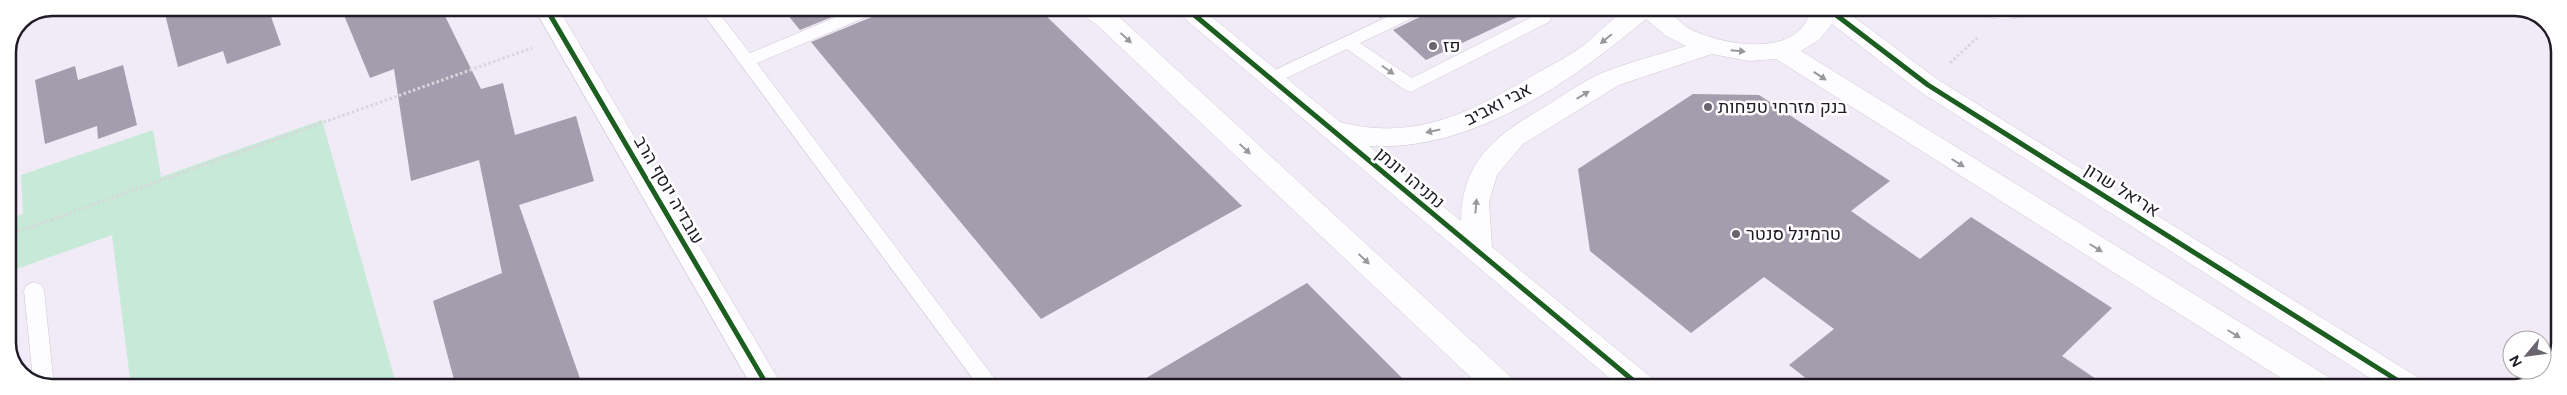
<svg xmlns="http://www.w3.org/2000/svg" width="2567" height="395" font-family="Figtree,Heebo,sans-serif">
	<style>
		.green { fill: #c7e9d7 }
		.building { fill: #a49dad }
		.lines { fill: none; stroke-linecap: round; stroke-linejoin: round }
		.lane-casing { stroke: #cec9d4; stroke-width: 1 }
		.street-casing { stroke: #cec9d4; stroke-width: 1 }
		.path { stroke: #d8d7db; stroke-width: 3; stroke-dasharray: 2.5 2.5; stroke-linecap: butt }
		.lane { fill: #fdfcfe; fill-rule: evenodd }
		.street { fill: #fdfcfe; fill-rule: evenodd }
		.cycleway-casing { stroke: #fff; stroke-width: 8 }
		.cycleway { stroke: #1b5e20; stroke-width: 5 }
		.oneway { fill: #9a979d }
		.poi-dot { fill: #69646f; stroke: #fff; stroke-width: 2 }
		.labels { text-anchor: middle; stroke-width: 5; stroke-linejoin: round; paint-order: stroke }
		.poi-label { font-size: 18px; fill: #201b27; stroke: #fff; text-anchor: start }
		.street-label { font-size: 18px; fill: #201b27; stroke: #fff }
		.rim { fill: none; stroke: #201b27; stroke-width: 2.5 }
	</style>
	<rect width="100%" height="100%" fill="#f0ebf6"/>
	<path class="green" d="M322,120L397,387H131L112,235L8,272V219L23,214L21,175L153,130L161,177Z"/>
	<path class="building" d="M186,8H268L281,45L227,64L223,51L178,67L165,14Z
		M341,8H441L481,89L503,83L515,135L576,116L594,181L519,205L583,387H456L433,301L502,273L479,160L411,181L394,69L370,78Z
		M782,8H854L800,30Z
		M882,8H1038L1242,206L1041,319L811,42L879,14Z
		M1368,8H1402L1380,18Z
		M1429,8H1521L1526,13L1426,60L1393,30L1426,14Z
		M123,65L137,125L98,139L97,126L45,144L35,80L75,66L78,80Z
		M1693,94L1759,95L1890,181L1851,211L1920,259L1971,217L2112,308L2062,356L2108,387H1817L1789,365L1834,329L1764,277L1691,333L1590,251L1578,169Z
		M1307,283L1411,387H1131Z"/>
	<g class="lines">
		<g class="lane-casing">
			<path id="lane" d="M699,8H715L750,53L858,8H880L878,12L757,63L1001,387H979Z
				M1406,8H1427L1425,12L1360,43L1412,78L1532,17L1523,8H1541L1551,18L1549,22L1411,92L1405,90L1347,49L1276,83H1264L1261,79L1264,75Z
				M1972,8H2035C2025,23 1981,22 1972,8Z
				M34,282L41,285L44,290L54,387H46L33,380L24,290L27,285Z"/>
		</g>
		<g class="street-casing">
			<path id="street" d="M534,8H558L783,387H752Z
				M1076,8H1105L1115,13L1512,378L1516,387H1481L1097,25L1080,13Z
				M1174,8H1201L1340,122C1414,142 1471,112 1532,76C1549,66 1568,57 1584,45C1594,37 1621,9 1631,8C1639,7 1654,6 1661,8C1670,10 1680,23 1688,28C1723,46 1801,60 1811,8H1842L1937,79L2419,378L2423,387H2384L1919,91L1832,24L1819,40L1801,51L2330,378L2334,387H2295L1776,59L1749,61L1712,54L1619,85L1523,144L1497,175L1489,202L1492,247L1652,378L1656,387H1620L1178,13ZM1646,19L1666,36L1686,46C1658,55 1629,62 1602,73C1583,81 1564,95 1546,106C1497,135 1462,158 1461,221L1369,146C1472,152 1571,82 1646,19Z"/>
		</g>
		<path class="path" d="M1950,63L1978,37
			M8,235L532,48"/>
		<use href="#lane" class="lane"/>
		<use href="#street" class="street"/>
		<g class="cycleway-casing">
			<path id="cycleway" d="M546,8L768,387
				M1186,8L1641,387
				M1827,8L1928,85L2408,387"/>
		</g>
		<use href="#cycleway" class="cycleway"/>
	</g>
	<defs><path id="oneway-solid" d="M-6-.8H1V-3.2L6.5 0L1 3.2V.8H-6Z" transform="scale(1.25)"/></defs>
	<g class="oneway">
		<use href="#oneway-solid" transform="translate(1126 38) rotate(43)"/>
		<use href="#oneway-solid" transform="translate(1606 39) rotate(140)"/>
		<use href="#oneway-solid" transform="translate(1738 51) rotate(5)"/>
		<use href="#oneway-solid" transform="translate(1388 70) rotate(35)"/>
		<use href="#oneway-solid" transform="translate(1820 76) rotate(33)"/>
		<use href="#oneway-solid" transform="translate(1583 95) rotate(-31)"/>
		<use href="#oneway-solid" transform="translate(1433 131) rotate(168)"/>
		<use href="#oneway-solid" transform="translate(1245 149) rotate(43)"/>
		<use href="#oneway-solid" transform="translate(1958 163) rotate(32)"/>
		<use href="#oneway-solid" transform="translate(1476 206) rotate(-85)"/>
		<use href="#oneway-solid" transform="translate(2096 248) rotate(32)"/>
		<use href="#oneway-solid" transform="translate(1364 259) rotate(43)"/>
		<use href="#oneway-solid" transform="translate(2234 334) rotate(32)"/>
	</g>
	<g class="poi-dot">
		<circle cx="1433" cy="46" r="5"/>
		<circle cx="1708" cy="107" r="5"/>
		<circle cx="1736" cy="234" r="5"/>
	</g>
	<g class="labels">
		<g class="poi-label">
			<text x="1443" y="52">פז</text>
			<text x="1718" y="113">בנק מזרחי טפחות</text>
			<text x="1746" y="240">טרמינל סנטר</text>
		</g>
		<g class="street-label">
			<text transform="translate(1498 104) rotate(-27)" y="6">אבי ואביב</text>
			<text transform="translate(1410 178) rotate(40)" y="6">נתניהו יונתן</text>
			<text transform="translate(669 190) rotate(60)" y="6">עובדיה יוסף הרב</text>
			<text transform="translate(2122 190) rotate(32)" y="6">אריאל שרון</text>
		</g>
	</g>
	<path d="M0 0H2567V395H0ZM52 16H2515A36 36 0 0 1 2551 52V343A36 36 0 0 1 2515 379H52A36 36 0 0 1 16 343V52A36 36 0 0 1 52 16Z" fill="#fff" fill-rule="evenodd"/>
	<path class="rim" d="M52 16H2515A36 36 0 0 1 2551 52V343A36 36 0 0 1 2515 379H52A36 36 0 0 1 16 343V52A36 36 0 0 1 52 16Z"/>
	<g transform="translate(2527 355) rotate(241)"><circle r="24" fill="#ffffff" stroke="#a6a4a9"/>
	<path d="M0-4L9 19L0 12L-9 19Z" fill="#69646f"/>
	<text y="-8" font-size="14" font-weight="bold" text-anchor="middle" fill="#201b27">N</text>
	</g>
</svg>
